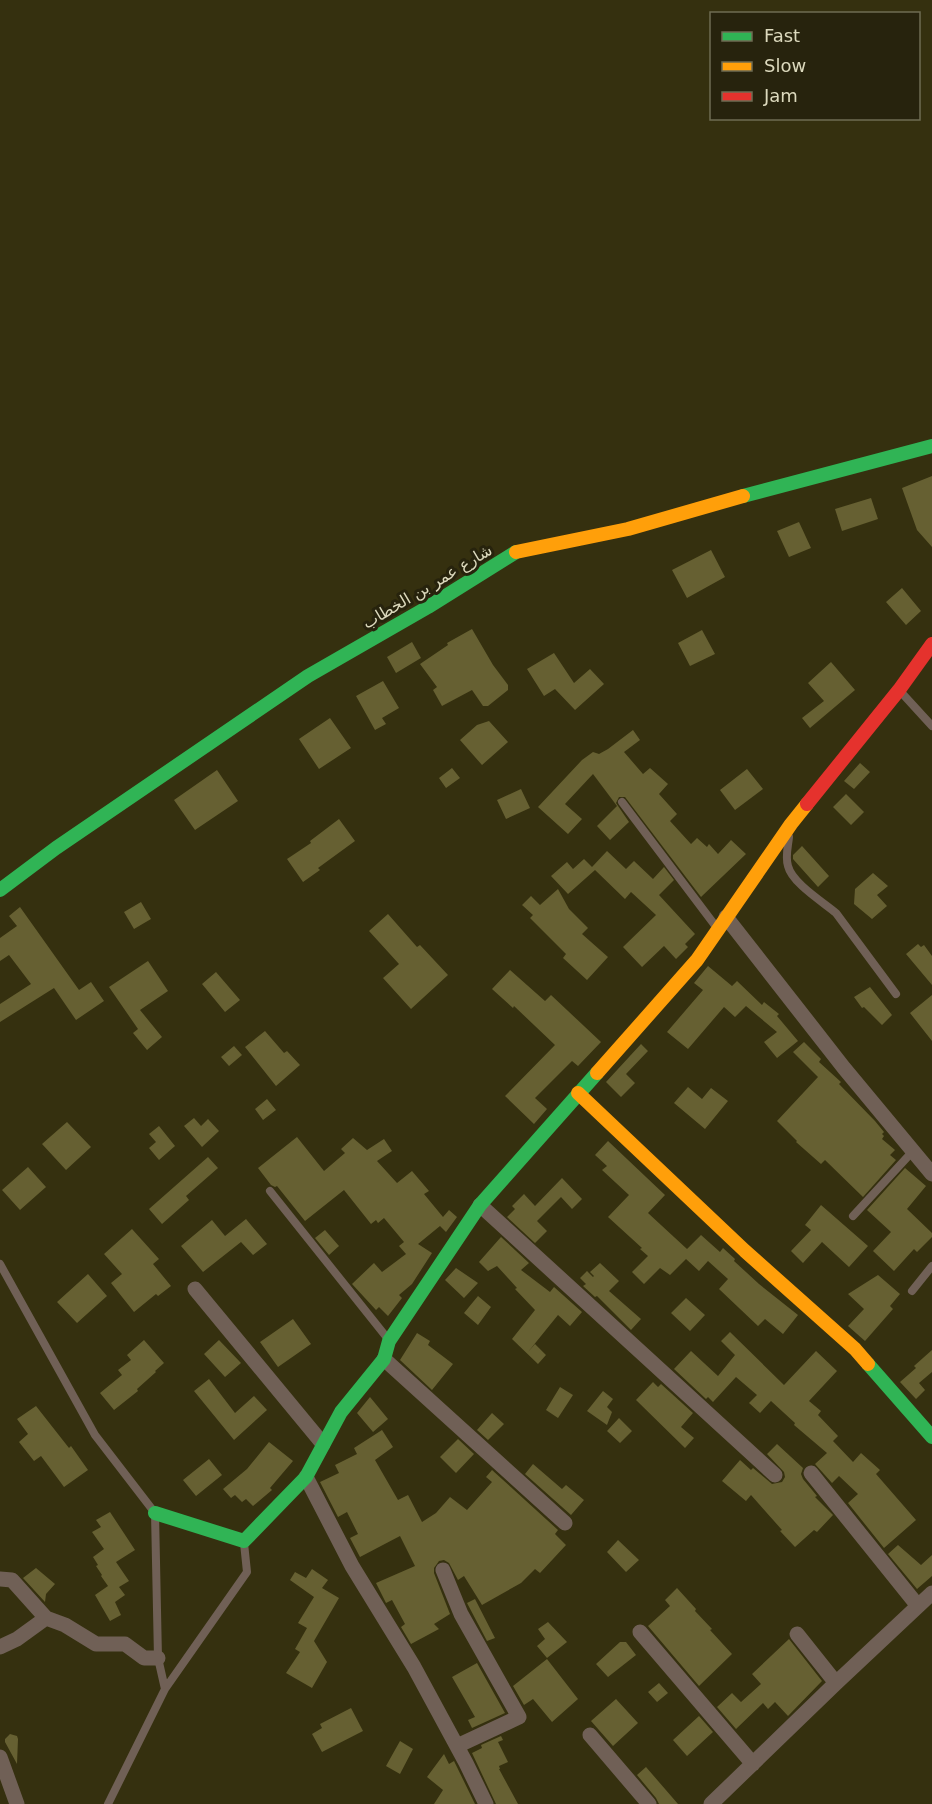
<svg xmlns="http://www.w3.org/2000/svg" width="932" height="1804" font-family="'DejaVu Sans',Vazirmatn,sans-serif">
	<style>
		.building { fill: #666032 }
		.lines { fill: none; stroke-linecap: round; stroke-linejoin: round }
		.lane { stroke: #706056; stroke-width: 8 }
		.street { stroke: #706056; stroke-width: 15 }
		.fast { stroke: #30b455; stroke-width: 14 }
		.slow { stroke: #ff9f0a; stroke-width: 14 }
		.jam { stroke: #e5322d; stroke-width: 14 }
		.labels { text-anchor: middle; stroke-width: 6; stroke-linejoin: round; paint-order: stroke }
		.street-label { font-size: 16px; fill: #dcd9bd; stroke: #27230d }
	</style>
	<rect width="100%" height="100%" fill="#35300f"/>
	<path class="building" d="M932,476V547L917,530L902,488Z
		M871,498L878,519L842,531L835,509Z
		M799,522L811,548L789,557L777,531Z
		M711,550L725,577L687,598L672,570Z
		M902,588L921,611L906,625L886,602Z
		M472,629L493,665L508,685V690L488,706H483L472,690L442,706L433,690L437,687L420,664L448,645L447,643Z
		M702,630L715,654L690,666L678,643Z
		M412,642L421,658L396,673L387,657Z
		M554,653L574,683L590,669L604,684L575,710L555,689L544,696L527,669Z
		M831,662L855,690L810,728L802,718L824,701L808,683Z
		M383,681L399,708L382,718L386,724L375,730L356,696Z
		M330,718L351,748L319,769L299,739Z
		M489,721L508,742L482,765L460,740L477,725Z
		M633,730L640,740L624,752L643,774L650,768L668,784L659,794L677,814L670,821L691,844L697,838L707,847L709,844L718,854L731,840L746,854L701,897L625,797H619L616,803L629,822L610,840L597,826L617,806L593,774L565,804L582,819L568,834L538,807L582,760L593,752L599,754L608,749Z
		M860,763L870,772L854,789L844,781Z
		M452,768L460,778L446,788L439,778Z
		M747,769L763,789L735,810L720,790Z
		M217,770L238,801L195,830L174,800Z
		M521,789L530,808L506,819L497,800Z
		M846,794L864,812L851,825L833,807Z
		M339,819L355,841L318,868L320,870L303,882L287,859L311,843L310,841Z
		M802,846L829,876L818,887L793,859V855Z
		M607,851L626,869L634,861L653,879L664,867L674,880L659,895L695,934L685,944L688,947L676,959L664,946L642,967L623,947L656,915L631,892L625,899L595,870L568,894L551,876L567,862L573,869L584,859L592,867Z
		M873,873L888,886L877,895L887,906L872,919L854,904L855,889Z
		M558,889L569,909L588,928L582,934L608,957L587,980L563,958L566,954L530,918L533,915L522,905L531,896L540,905Z
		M141,902L151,919L134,929L124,912Z
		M20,907L79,990L91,982L104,1001L76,1020L54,988L0,1022V1004L31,984L9,955L0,961V938L17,926L9,916Z
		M388,914L417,947L420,945L448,975L411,1009L383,978L399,964L369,931Z
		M918,944L921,947L924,945L932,956V985L906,954Z
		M148,961L168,991L140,1010L162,1037L147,1050L133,1033L138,1029L109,987Z
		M708,966L732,986L737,981L762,1005L764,1002L779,1014L777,1016L798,1041L777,1058L764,1042L777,1032L746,1006L735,1017L724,1007L688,1049L667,1032L703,990L694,983Z
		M510,970L545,1001L551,995L601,1042L578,1066L572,1061L535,1098L547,1109L534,1124L505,1096L555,1045L514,1006L513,1008L492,989Z
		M216,972L240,1000L225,1012L202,984Z
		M870,987L892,1015L882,1025L864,1007L862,1008L854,997Z
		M932,995V1041L910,1013Z
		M265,1031L284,1053L287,1051L300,1065L276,1086L245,1047Z
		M804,1042L821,1059L819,1062L841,1082L839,1084L875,1121L884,1132L882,1134L884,1136L882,1139L895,1150L890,1155L896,1160L863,1197L825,1160L821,1164L796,1142L797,1141L777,1121L818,1077L793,1052Z
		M641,1044L648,1051L626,1074L635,1083L621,1097L606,1082Z
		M234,1046L242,1055L229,1066L221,1057Z
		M688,1087L702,1099L711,1088L728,1101L705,1129L674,1103Z
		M267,1099L276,1110L263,1120L255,1109Z
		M194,1118L201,1126L208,1119L219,1131L202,1147L184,1126Z
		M67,1122L91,1147L66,1170L42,1144Z
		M159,1126L175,1146L159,1160L149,1148L156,1142L149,1134Z
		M297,1137L324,1171L345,1153L341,1149L353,1138L367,1150L384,1139L392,1151L377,1161L397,1183L412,1171L429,1191L424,1194L443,1217L449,1210L457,1217L446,1232L440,1226L418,1244L432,1253L412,1284L399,1295L402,1298L388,1316L379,1307L376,1310L352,1284L374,1263L382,1272L406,1254L399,1246L404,1242L384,1218L378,1223L376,1220L371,1224L344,1190L305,1221L277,1186L275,1187L271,1185L258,1168Z
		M608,1141L665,1195L648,1213L687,1249L701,1235L720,1252L723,1248L735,1259L734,1261L759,1284L798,1315L783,1334L765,1319L758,1326L719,1289L728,1279L708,1261L699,1271L686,1259L670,1275L660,1268L644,1284L632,1272L648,1256L640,1249L642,1248L608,1217L629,1195L602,1170L607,1166L595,1155Z
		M208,1157L218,1168L186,1196L189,1200L162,1224L149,1209Z
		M28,1167L46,1187L20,1210L2,1190Z
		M905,1168L926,1186L907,1209L932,1233V1237L917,1252L914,1249L894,1271L873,1251L891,1232L867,1210Z
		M562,1178L582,1199L572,1209L561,1197L537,1221L547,1231L535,1243L507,1217L515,1209L512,1206L524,1194L535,1206Z
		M821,1205L868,1246L849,1267L822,1242L803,1263L791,1251L811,1230L805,1225Z
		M246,1219L267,1244L253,1255L241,1242L203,1272L181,1246L212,1220L225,1236Z
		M132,1229L159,1259L153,1264L171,1286L158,1296L156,1294L134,1312L111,1283L122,1274L104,1254Z
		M325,1230L339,1246L329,1255L315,1238Z
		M501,1237L529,1263L521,1270L550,1292L554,1287L582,1312L570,1326L558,1315L528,1352L535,1344L546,1355L538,1364L512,1339L535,1310L515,1289L517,1288L497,1266L488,1271L479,1262Z
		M600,1263L619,1281L609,1291L641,1319L631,1330L597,1296L595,1297L583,1286L586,1284L580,1278L587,1271L593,1277L594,1276L590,1272Z
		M456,1268L478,1283L464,1298L445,1280Z
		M88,1274L107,1296L77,1323L57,1302Z
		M878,1275L900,1294L890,1306L893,1309L865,1341L848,1326L864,1309L848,1294Z
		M478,1296L491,1307L478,1325L464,1313Z
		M686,1298L705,1315L690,1331L671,1313Z
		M293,1319L311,1344L278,1367L260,1342Z
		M730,1332L784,1385L816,1351L837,1371L809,1401L821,1411L818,1415L838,1436L833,1441L853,1462L861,1453L880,1470L876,1474L916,1520L884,1548L848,1503L858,1494L839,1476L832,1483L815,1464L827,1453L794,1425L795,1423L771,1401L760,1413L749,1403L757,1395L736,1377L713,1402L708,1397L706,1399L674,1369L691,1351L718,1376L735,1355L721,1341Z
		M417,1333L430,1341L428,1345L453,1364L432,1390L400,1360Z
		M144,1340L164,1363L155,1371L156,1372L137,1389L138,1391L114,1410L100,1393L122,1375L118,1370L131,1360L127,1355Z
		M219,1340L241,1363L225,1377L204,1354Z
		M932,1350V1372L919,1383L925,1390L916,1399L900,1382L916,1368L914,1366Z
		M209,1379L235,1413L254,1396L267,1410L234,1440L194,1391Z
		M653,1382L658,1387L661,1384L693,1413L681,1427L694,1438L685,1448L636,1400Z
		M560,1387L573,1395L558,1418L546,1410Z
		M603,1391L613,1399L607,1407L612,1412L607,1425L587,1411Z
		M370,1397L388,1419L373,1432L357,1413Z
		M36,1406L69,1448L71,1446L88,1470L64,1487L41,1456L34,1461L19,1442L28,1434L17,1419Z
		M492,1413L504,1424L488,1440L477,1430Z
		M619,1418L632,1431L620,1443L607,1431Z
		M382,1430L393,1447L375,1460L398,1500L408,1495L422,1522L436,1513L450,1497L467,1510L492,1482L486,1477L492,1470L558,1530L555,1534L566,1545L540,1573L535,1569L521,1583L482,1605L464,1576L458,1580L449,1563L444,1560L439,1561L434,1568V1573L450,1614L434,1624L439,1629L411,1644L401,1627L405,1624L392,1600L386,1603L376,1583L415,1566L400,1536L360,1557L350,1538L358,1534L347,1512L338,1517L320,1482L339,1473L335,1465L357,1454L354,1448Z
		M458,1439L474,1454L456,1473L440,1457Z
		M269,1442L293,1461L270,1488L272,1490L253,1506L246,1499L242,1502L235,1495L231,1498L223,1489L247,1469Z
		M777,1444L803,1468L801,1474L803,1479L817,1496L815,1497L833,1515L817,1532L814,1530L795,1547L780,1531L782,1530L751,1495L746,1501L722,1481L740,1460L751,1470L753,1468L772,1484L782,1482L785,1477L784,1472L767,1454Z
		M209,1459L222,1475L196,1496L183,1480Z
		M533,1464L562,1489L566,1485L584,1500L571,1515L525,1474Z
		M110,1512L135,1550L116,1562L129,1581L119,1587L125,1595L115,1602L121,1615L110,1621L95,1595L108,1586L101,1576L102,1575L96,1566L98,1565L93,1557L104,1549L92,1532L101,1527L96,1520Z
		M618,1540L639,1560L626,1572L607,1552Z
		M898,1545L921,1565L932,1555V1576L917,1589L888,1554Z
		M36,1568L55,1584L46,1594L45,1602L23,1578Z
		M312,1569L328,1580L322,1588L339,1598L314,1641L327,1662L312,1688L286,1673L300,1652L295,1649L307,1628L298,1623L314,1597L290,1580L295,1572L306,1578Z
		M677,1588L696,1609L695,1611L712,1629L710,1630L732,1654L699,1686L648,1626L670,1606L665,1600Z
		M475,1599L495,1638L487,1641L467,1603Z
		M548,1622L567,1642L547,1658L537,1646L545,1639L538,1629Z
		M789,1639L822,1681L788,1716L775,1702L768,1709L763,1703L736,1729L717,1707L732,1693L741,1702L761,1684L752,1674Z
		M620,1642H626L636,1655L608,1677L596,1664Z
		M547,1659L578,1699L552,1722L533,1699L524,1705L513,1686Z
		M477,1663L505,1713L472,1728L468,1720L475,1717L452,1677Z
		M659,1683L668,1693L657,1702L648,1692Z
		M616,1699L638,1723L613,1746L591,1721Z
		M351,1708L363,1731L322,1752L312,1734L322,1728L320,1724Z
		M699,1716L713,1732L687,1756L673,1740Z
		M10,1734L17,1736L18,1739L17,1764L5,1742V1739Z
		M501,1736L503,1740L498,1742L508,1762L499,1766L500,1769H499L518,1804H496L472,1753L482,1748L481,1745Z
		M400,1741L413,1749L400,1774L386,1766Z
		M444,1754L449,1764L454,1761L475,1804H434L443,1790L427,1777Z
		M646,1767L678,1804H659L656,1798L637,1775Z"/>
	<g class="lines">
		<path class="lane" d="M900,691L932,726
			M622,802L717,928
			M789,837C788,847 785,857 788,866C792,883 823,902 836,913L896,994
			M270,1191L388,1339
			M853,1216L913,1151
			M0,1264L95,1435L155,1513L158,1658L165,1689L108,1804
			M912,1291L932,1266
			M165,1689L247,1572L244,1543"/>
		<path class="street" d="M726,917L844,1068L932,1174
			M480,1205L775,1475
			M195,1289L323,1444
			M384,1359L565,1523
			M811,1473L918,1606
			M306,1477L352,1566L414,1667L466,1763L486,1804
			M443,1570L461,1614L519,1717L457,1746
			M0,1579L12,1580L46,1618L65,1625L96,1644H125L144,1658H158
			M640,1632L753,1764
			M797,1634L836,1683
			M0,1647L17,1639L46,1618
			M590,1735L649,1804
			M0,1757L17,1804
			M711,1804L836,1683L932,1593"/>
		<path class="fast" d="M743,496L932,446
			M0,890L56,848L308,676L428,607L516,552
			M868,1364L932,1437
			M155,1513L244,1541L306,1477L341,1412L384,1359L389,1341L480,1205L597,1073"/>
		<path class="slow" d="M516,552L628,529L743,496
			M597,1073L697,960L791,824L807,804
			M578,1093L745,1251L855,1349L868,1364"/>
		<path class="jam" d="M807,804L899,690L932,644"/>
	</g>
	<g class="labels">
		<g class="street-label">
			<text transform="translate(427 586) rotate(-31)" y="6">شارع عمر بن الخطاب</text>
		</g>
	</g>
	<rect x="710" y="12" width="210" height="108" fill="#27230d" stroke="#6f6c53" stroke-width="1.5"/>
	<rect x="722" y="32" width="30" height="9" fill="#30b455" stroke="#6f6c53" stroke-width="1.5"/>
	<text x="764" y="42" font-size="18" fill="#dcd9bd">Fast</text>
	<rect x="722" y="62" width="30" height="9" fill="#ff9f0a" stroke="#6f6c53" stroke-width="1.5"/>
	<text x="764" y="72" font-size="18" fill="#dcd9bd">Slow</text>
	<rect x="722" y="92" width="30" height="9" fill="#e5322d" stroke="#6f6c53" stroke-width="1.5"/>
	<text x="764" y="102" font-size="18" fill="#dcd9bd">Jam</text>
</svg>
